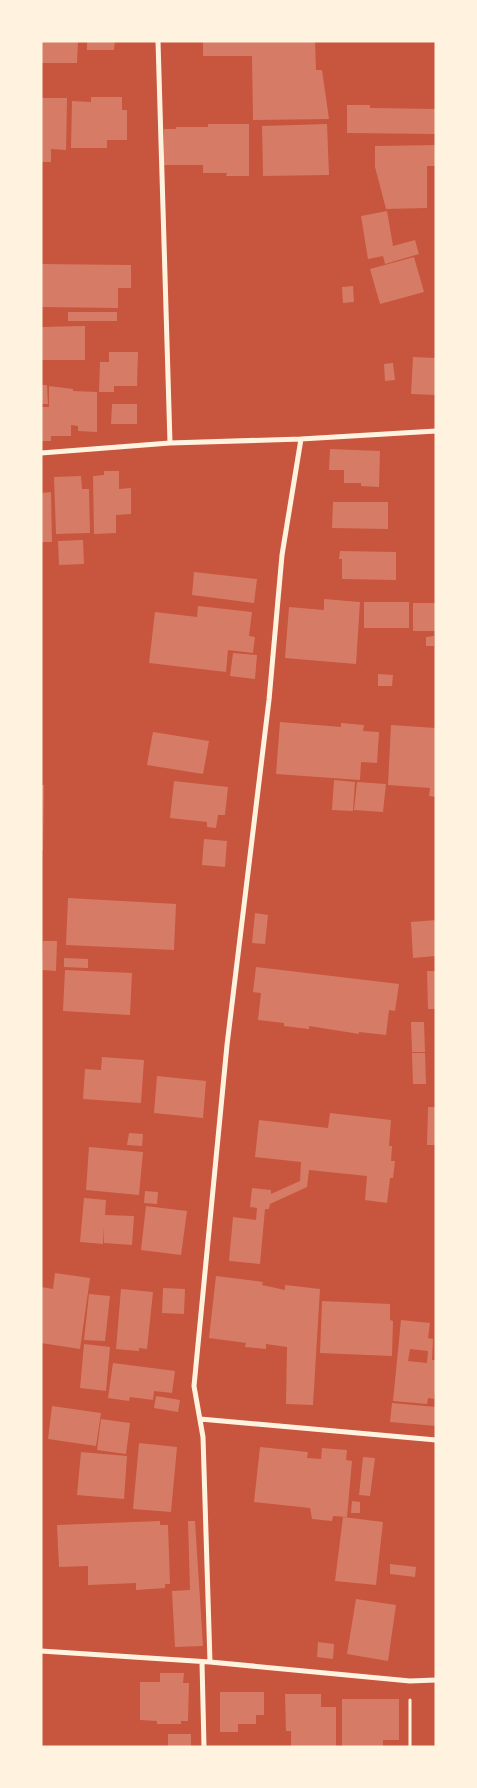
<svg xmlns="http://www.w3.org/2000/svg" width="477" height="1788" font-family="'Archivo Narrow',sans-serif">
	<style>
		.building { fill: #d67c66; fill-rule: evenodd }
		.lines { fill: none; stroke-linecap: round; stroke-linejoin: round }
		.path { stroke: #fff3e0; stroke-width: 3 }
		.minor { stroke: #fff3e0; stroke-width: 5 }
	</style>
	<rect width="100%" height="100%" fill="#c8553d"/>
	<path class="building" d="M41,41H78L77,63H41Z
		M87,41H115L114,50H87Z
		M203,41H315L316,70H322L329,119L253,120L252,56H203Z
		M91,97H122V110H127V140H107V148H71L72,101L91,102Z
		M41,98H67L66,150L51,149V162H41Z
		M347,105H370V108L436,109V134L347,133Z
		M208,124H249V176H226L227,173H203V165H164V129H176V127H208Z
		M327,124L329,175L263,176L262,126Z
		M436,145V166H427V208L386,209L375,167V146Z
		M387,211L393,246L415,240L419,254L385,264L383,256L368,259L361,216Z
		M414,257L424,292L380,304L370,269Z
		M41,264L131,265V288H118V308L41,307Z
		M353,286L354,302L343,303L342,287Z
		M68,312H117V321H68Z
		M85,326V360H41V327Z
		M109,352H138L137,386H114V392H99L100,362H109Z
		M413,357L436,358V395L411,394Z
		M393,363L395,380L385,381L384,364Z
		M41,385H47L48,404H41Z
		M49,386L73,389V391L97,392V432L78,431V426L71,425V436H51V441H41V407H49Z
		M112,404H137V424H111Z
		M330,449L380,451L379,487L361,486V483H344V470H329Z
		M104,471H119V489L131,488V514L116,515V533L94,534L93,476L104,475Z
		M81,476L82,489H89L90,533L56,534L54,477Z
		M51,492L52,542H41V493Z
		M333,502H388V529L332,528Z
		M83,540L84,564L59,565L58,541Z
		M340,551L396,552V580L342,579V559H339Z
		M194,572L257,579L254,603L192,595Z
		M324,599L360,602L356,664L285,658L289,607L324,610Z
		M364,602H409V628H364Z
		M413,603H436V631H413Z
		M198,606L252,612L249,636L255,637L253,653L228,650L226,672L149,663L155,612L197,617Z
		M434,636V646H426V637Z
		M233,653L257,655L255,679L230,676Z
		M378,674L393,675L392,686H378Z
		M280,722L341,727V723L364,725L363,731L379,732L377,763L361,762L360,780L276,774Z
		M391,725L436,728V797L429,796L430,788L388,785Z
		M153,732L209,741L203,774L147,765Z
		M334,780L355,782L353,811L332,810Z
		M174,781L228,787L225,815H218L216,828L207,827V822L170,818Z
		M357,782L386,784L383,812L354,810Z
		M41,785H44L43,850H41Z
		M204,839L227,841L225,867L202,865Z
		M68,898L176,904L174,950L66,945Z
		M255,913L268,915L265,944L252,943Z
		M436,920V956L413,958L411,922Z
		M43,941H57L56,971L42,970Z
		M64,958L88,959V968L64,967Z
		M256,967L399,984L395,1011L389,1010L386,1035L359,1032V1034L309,1026V1029L284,1026V1023L258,1020L261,993L253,992Z
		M65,970L132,973L130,1015L63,1011Z
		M427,971H436V1009H428Z
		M411,1022H424L425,1052H412Z
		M412,1053H425L426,1084H413Z
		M102,1057L144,1060L141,1103L83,1099L85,1069L101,1070Z
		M157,1076L206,1081L203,1118L154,1113Z
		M428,1107H436V1145H427Z
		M330,1113L391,1120L389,1146H392L391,1161H395L393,1178H390L387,1203L365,1200L367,1176L309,1170L307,1187L270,1204L269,1209H265L260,1264L229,1261L233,1217L256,1220L257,1208L250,1207L252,1188L271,1190V1194L300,1181L301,1162L255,1157L259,1120L328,1128Z
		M129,1133L143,1134L142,1146L127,1145Z
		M89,1147L143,1152L139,1195L86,1190Z
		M145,1191L158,1192L157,1204L144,1203Z
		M84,1198L106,1200L105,1215L134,1216L132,1245L104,1243V1227L103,1244L80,1242Z
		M146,1206L187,1211L181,1255L141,1250Z
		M55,1273L90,1278L80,1349L41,1343V1287L53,1289Z
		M216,1276L263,1282L262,1285L285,1290V1285L320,1289L313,1405L286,1404L287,1347L266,1344V1349L245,1347L246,1343L209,1338Z
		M163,1288L185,1289L184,1314L162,1313Z
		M121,1289L153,1292L147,1349L139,1348V1351L116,1349Z
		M89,1294L110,1296L105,1341L84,1340Z
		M322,1301L390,1304V1320L393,1321L392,1356L320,1353Z
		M401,1320L430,1323L428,1338L433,1339L432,1360H436V1381L434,1399L428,1398L427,1404L393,1401ZM410,1349L428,1351L427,1363L408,1361Z
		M84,1344L110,1347L106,1391L80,1388Z
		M113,1363L175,1371L172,1393L154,1391L153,1400L130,1397L129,1401L108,1398Z
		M156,1396L180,1400L178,1412L154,1408Z
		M392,1403L436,1407V1426L390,1422Z
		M52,1406L101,1413L96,1446L48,1439Z
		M101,1419L130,1423L126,1454L97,1450Z
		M139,1443L177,1447L171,1512L133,1509Z
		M260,1447L308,1452L307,1458L321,1459L322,1448L347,1450L346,1460L352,1461L347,1517L333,1516L332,1521L312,1519L310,1508L254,1502Z
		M81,1452L127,1456L124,1499L77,1495Z
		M363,1457L375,1458L370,1496L359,1495Z
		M352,1501L360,1502V1513H351Z
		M343,1517L383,1522L376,1585L335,1581Z
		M160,1521V1525H168L170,1584H165V1588L136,1590V1583L88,1585V1566L59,1567L57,1525Z
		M188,1521H195L203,1646L175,1647L172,1591L190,1590Z
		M390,1564L416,1567L415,1577L390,1574Z
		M356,1599L396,1605L388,1661L347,1654Z
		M318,1642L334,1644L333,1659L317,1657Z
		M160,1673H184L183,1683H189L188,1721H181V1724H157V1721L140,1720V1682H160Z
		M220,1692H264V1715H256V1724H238V1732H220Z
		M285,1694H321V1707H336V1747H291V1731H286Z
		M342,1699H399V1740H383V1747H342Z
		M168,1734H191V1746H168Z"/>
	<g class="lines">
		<path class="path" d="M410,1700V1747"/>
		<path class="minor" d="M158,41L170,443
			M41,453L170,443L301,439L436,431
			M200,1419L436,1440
			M41,1651L210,1662L410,1681L436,1680
			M202,1662L204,1747
			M210,1662L203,1437L194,1386L227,1045L269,700L282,555L301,439"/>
	</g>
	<rect width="477" height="1788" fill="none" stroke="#fff3e0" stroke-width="85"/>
</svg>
